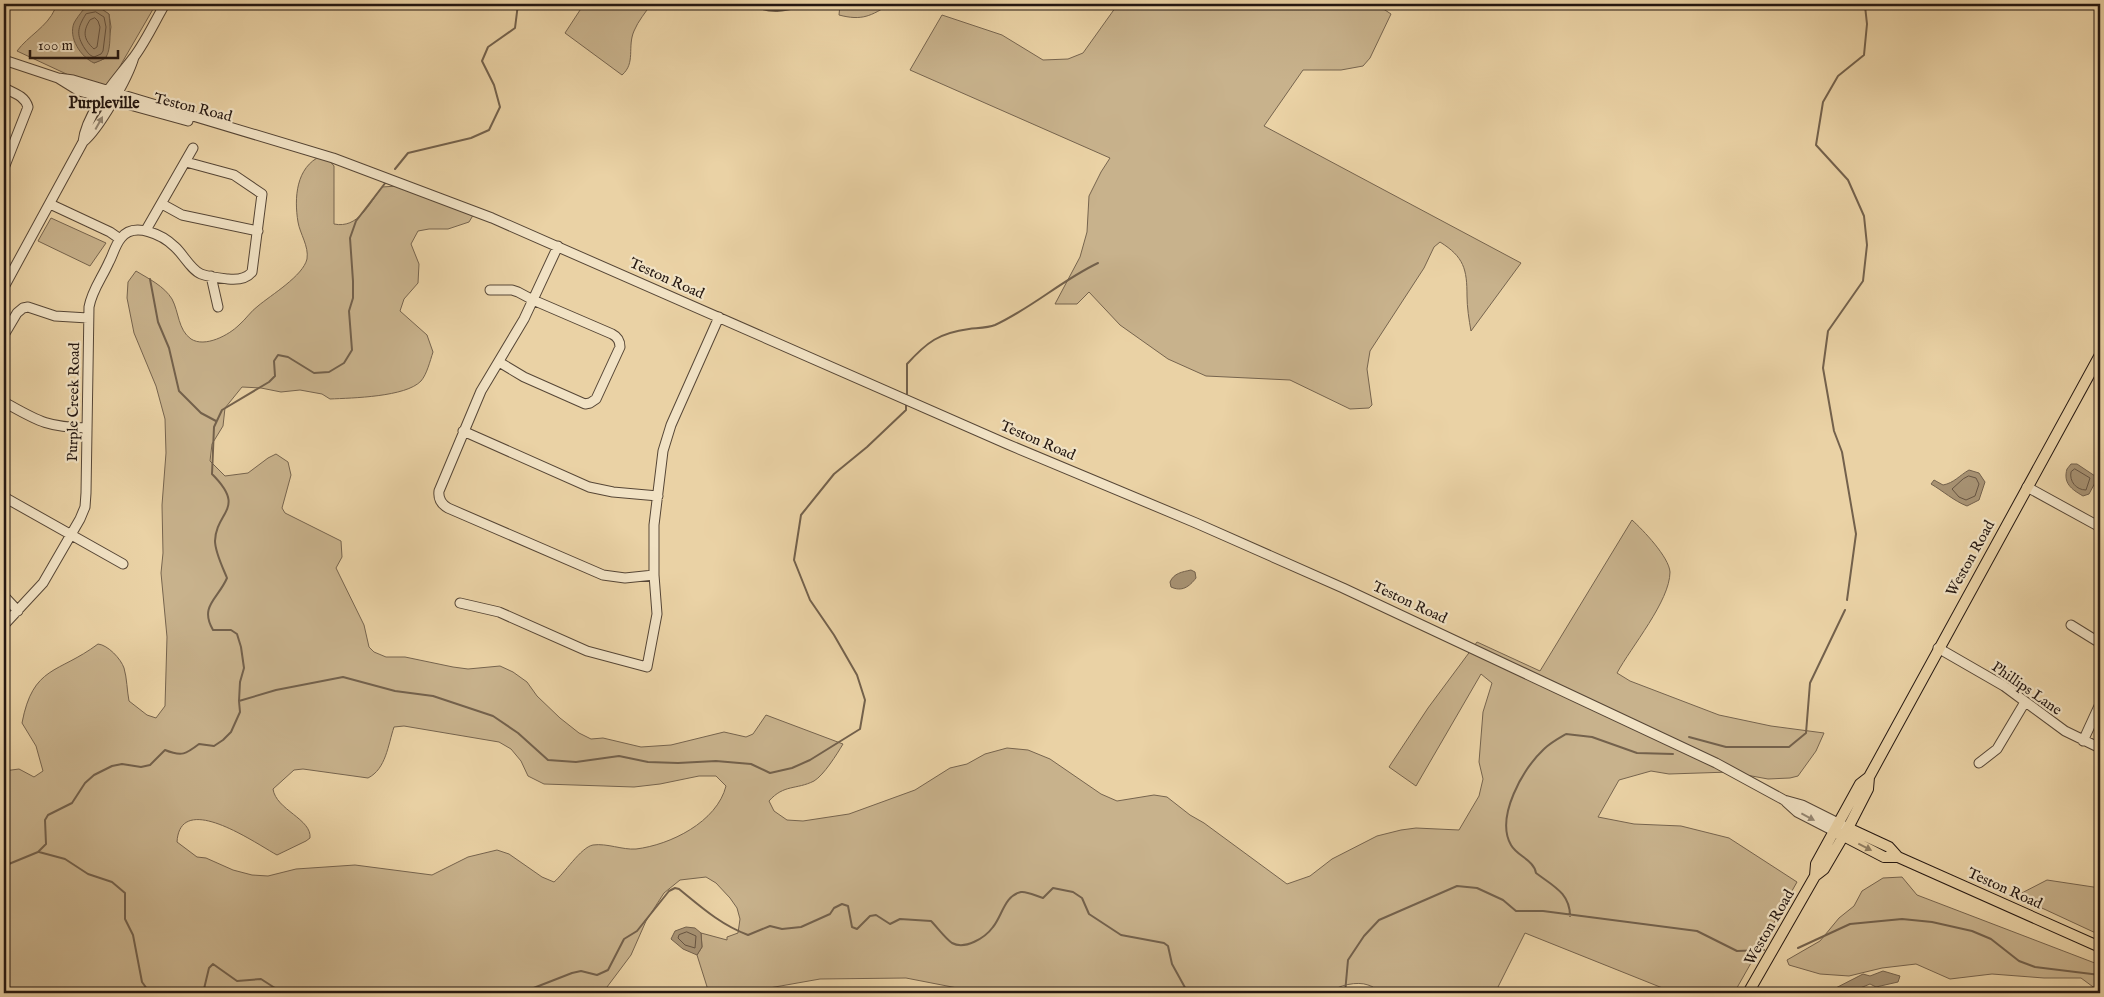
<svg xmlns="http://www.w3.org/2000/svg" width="2104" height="997" font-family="'IM FELL English',serif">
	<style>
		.green { fill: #c8b28c; stroke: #76644e; fill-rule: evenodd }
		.water { fill: #a79273; stroke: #73614c }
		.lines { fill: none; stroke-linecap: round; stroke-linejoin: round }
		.shore { stroke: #665442; stroke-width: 1 }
		.stream { stroke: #73614c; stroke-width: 2 }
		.minor-casing { stroke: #564636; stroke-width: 11 }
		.major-casing { stroke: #241711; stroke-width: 12 }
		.minor { stroke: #f1e2c4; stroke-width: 9 }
		.major { stroke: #ead2a5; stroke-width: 10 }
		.oneway { fill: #958773 }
		.oneway2 { fill: #917e62 }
		.labels { text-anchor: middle; stroke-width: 4.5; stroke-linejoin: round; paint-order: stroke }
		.street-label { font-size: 15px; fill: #241711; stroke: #f1e2c4 }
		.neighbourhood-label { font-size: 16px; font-weight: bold; fill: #241711; stroke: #f1e2c4 }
	</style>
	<rect width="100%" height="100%" fill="#ead2a5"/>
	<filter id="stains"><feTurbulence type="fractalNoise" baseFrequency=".004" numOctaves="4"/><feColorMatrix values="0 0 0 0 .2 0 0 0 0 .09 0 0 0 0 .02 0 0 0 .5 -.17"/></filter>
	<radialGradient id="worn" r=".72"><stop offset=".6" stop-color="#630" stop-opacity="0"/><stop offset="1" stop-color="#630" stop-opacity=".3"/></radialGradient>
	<path class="green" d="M52,4H156L105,92L17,51C28,36 47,27 55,9ZM97,6L109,14L111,27L106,58L94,63Z
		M584,4H651C646,12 638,21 634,31C627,47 636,63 622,75L565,33Z
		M840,4H890C871,16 862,21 839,15Z
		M1118,4H1376L1391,14L1370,58L1363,66L1341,70H1303L1264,126L1521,263L1471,331C1469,320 1467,307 1467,296C1467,269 1464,257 1440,242L1434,247L1424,268L1370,351L1367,369L1372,405L1369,408L1350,409L1290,380L1206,376L1168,359L1120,325L1089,292L1077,304H1055L1080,257L1087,232L1089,196L1101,172L1110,158L910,70L942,15L1002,35L1043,60L1068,59L1083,53Z
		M321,156L328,159L334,166V224C358,229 369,204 382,187L397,186L475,212L469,222L448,229H429L418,231L411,244L419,264L418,283L404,299L400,311L427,335L433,352C430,361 427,374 421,381C406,397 352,398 330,399L322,394L300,390L281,392L261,388L242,387L225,408L223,426L212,444L210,461L225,476L248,473L268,458L276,454L288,462L291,475L282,508L285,513L341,541L342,557L336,568L364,625L369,647L374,652L386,657H405L453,667L468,669L500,666L513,672L527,682L537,696L560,718L579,733L591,739L603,738L641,747L671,745L724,732L746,737L753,734L766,715L843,744C837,754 824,775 814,781C796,790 784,784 769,801L774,811L787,820L803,821L849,814L915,790L950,768L967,764L985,754L1007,748L1028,750L1050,759L1101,794L1117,801L1154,795L1167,797L1190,815L1204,823L1287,884L1310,876L1332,859L1377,836L1401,830L1416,828L1459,830L1479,796L1483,779L1479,762L1483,712L1492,683L1481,674L1416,786L1389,767L1428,708L1477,642L1540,671L1632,520C1643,530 1669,557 1670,572C1670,601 1631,647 1617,673L1630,681L1719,715L1771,726L1824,733L1816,751L1798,776L1790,778L1768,779L1730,772L1669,774L1651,771L1619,780L1598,817L1634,824L1681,826L1729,838L1797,882L1734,993H1675L1525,933L1495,993H1382C1378,991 1373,986 1368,985C1358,981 1337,985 1330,993H983L906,978L820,979L741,993H709L697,955L702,947L701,933L727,940V937L738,933L740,919L737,908L730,898L716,883L706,877L680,880L664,893L646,921L631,955L604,991L605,993H4V771L19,769L34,777L43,771L36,746L22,723C33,665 58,674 98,644C108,645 121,659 124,668C127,678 127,691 129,701L147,715L156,718L165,706L167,637L161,573L163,553L162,505L166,453L165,419L156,386L134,333L127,298L128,282L136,271C149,279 164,286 172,299C179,312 178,330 191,339C205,348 229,335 239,325C246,319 251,311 258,306C271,295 303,276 307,259C309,246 300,234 298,222C294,198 296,167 321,156ZM404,726L499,742L511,749L521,761L528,776L544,784L634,787L660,784L699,776H716L726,786C717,822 670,845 636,849C622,850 607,843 593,845C581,847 564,874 554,882L542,877L509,854L497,850L468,857L432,875L355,865L296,869L268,876L252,875L233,870L206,858L197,857L177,842C180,790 255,843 277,855L306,841L310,838C312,819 276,810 273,789L294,770L303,769L368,778C386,769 388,745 394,727Z
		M51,218L106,243L90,266L38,241Z
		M1902,877L1917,895L2100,965V992L2081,978H2044L1992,974L1950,979L1916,964L1882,968L1849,976L1820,974L1789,965L1787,960L1820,941L1839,918L1854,906L1862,891L1883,878Z
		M2047,880L2100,888V935L2016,896Z"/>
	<path class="water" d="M97,6L109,14C110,23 112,52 105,58C102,60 97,62 94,63C81,57 68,38 74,23C76,19 80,14 83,10Z
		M2071,464H2077L2095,476L2096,481L2089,494L2083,496C2071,489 2063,483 2067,469Z
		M1969,470L1979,473L1985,482L1979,500L1967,506C1954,501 1943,491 1931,484L1934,480L1943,485C1954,483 1960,475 1969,470Z
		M1191,570L1195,572L1196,578C1189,587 1182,592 1171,587L1170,582C1174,573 1182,572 1191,570Z
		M686,927L695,928L701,933L702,947L697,955L683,949L671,939L675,931Z
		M1883,971L1900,976L1898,982L1876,987L1870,984L1848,993H1826L1863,974L1870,976Z"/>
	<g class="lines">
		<path class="shore" d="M96,12L104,17L106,27L103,51L101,54L94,57C89,55 88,53 85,49C76,35 77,28 86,14Z
			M95,18L98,21L100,27L97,47L94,49C84,40 82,32 90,20Z
			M2075,469L2090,478L2086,490C2076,490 2069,481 2071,472Z
			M1969,476L1976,478L1979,484L1975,496L1966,500L1959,497L1952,489L1963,479Z
			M687,932L696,936L695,948L685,945L678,938L679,935Z"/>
		<path class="stream" d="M752,4C771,17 791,9 812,4
			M395,169L408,153L471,138L489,130L500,107L494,85L482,61L488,47L515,28L518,4
			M150,279L158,322L169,348L179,391L201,413L216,421
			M907,394V364C927,342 939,333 969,329C977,328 988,328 995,325C1032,308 1062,280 1098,263
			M1847,600L1856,534L1842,452L1834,431L1823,368L1828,331L1863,281L1867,245L1864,216L1848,180L1816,145L1823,102L1838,76L1864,55L1867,24L1865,6L1867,4
			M239,701L276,690L343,677L395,691L433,696L493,716L518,733L548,760L576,762L619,756L648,762L678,763L716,761L751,764L770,773L792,768L810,760L860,729L865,700L857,675L834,635L810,600L794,560L801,515L834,474L867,447L906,410V405
			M1689,737L1726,747H1789L1806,733L1810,683L1845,610
			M39,852L65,859L88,874L112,882L125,893V919L133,935L142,982L150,993
			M4,866L38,852L46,844L45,820L48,815L72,803L85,783L94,775L112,766L122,764L141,767L150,765L165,750C182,757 186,754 199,744L214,746L223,740L231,732L240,712L239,701L240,682L244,668L241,647L237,634L231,630H213C199,606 218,599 227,578C223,568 215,552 215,541C216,511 247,509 212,474L214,427L222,410L269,382L275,376L274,361L278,355L288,357L314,373L329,372L344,363L352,350L349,311L353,298V281L350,238L356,221L386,182
			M1570,916C1570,893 1553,886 1536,873C1534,860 1517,856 1511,845C1495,817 1523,769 1544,749C1550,743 1559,738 1566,734L1592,737L1637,753L1673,754
			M1798,948L1850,924L1902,919L1932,922L1972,931L1991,939L2019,961L2035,967L2100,975
			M203,993L209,968L213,964L237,981L261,979L278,990L291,989L299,992L312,991L318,993
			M528,993L531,989L572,973L581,971L597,975L608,970L624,939L637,931L669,891L675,888L679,889C701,907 721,925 748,935L770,926L782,929L801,927L830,914L834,908L842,904L848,906L852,927L857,929L870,916L876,915L890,924L900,919L931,921C937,927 945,938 952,943C965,950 985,938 993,927C1002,916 1005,895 1021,892C1027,891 1036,896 1043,898L1053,888L1073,892L1082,898L1089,914L1121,935L1164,943L1168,946L1172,964L1188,993
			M1345,993L1348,960L1364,936L1379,920L1457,886L1477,888L1503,900L1516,911H1543L1697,931L1737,951L1764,950"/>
		<g class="minor-casing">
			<path id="minor" d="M4,60L58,78L79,91L188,121
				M58,78L73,80L333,158L492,218L1007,444L1196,523L1343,588L1716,763L1784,800L1802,805L1844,826
				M4,88C14,93 25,96 28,107L4,168
				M83,142C86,113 116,80 134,57C146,41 155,21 165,4
				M50,204L110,232L120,239
				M162,204L182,215L258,231
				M146,230L193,148
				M558,246L524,319L481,391L439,491C438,499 441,504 448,508L603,575L625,578L654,575
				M211,276L218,307
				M4,287L83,142C99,129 128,78 134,57
				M490,290H512L518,292L533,300L612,334C618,337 620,341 620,347L596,399L590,403L585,404L524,377L499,362
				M4,335L17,313L23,308L28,307L55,316L88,318
				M4,402C38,421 46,427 87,428
				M463,431L589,487L613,492L658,496
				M2027,487L2100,527
				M4,497L123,564
				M4,596L18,611
				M460,603L499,612L587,651L647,667L657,614L654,575V525L663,451L671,425L719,317
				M4,625L43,583L80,519L85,507L86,493L89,307C92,290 102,278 109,262C113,255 115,245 121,238C134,221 163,235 175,247C183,254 191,270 201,274C209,277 219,278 228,279C237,280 246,279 252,272L262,194L234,175L186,162
				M2071,625L2100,643
				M1938,648L2004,686L2065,731L2100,748
				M2083,741L2100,704
				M1979,763L1997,749L2025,702
				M1786,802L1797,812L1834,831"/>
		</g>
		<g class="major-casing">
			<path id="major" d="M1848,828L1889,847L1898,857
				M1834,831L1884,857H1898L2100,947
				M1815,876L1816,864L1860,784L1869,777
				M1748,993L1815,876L1824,869L1848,828L1868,789L1869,777L2100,355"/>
		</g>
		<use href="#minor" class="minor"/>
		<use href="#major" class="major"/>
	</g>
	<defs><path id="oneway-solid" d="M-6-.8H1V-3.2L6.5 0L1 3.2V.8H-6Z" transform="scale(1.25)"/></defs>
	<g class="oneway">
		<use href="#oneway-solid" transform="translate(99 123) rotate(-61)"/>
		<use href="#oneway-solid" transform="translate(1808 817) rotate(28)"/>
	</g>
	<use class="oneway2" href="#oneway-solid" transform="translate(1865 847) rotate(27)"/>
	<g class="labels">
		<g class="street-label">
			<text transform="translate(193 107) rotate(14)" y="5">Teston Road</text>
			<text transform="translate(667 278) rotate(24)" y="5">Teston Road</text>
			<text transform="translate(73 402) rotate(-89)" y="5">Purple Creek Road</text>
			<text transform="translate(1038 440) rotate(23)" y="5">Teston Road</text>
			<text transform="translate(1970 558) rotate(-61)" y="5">Weston Road</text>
			<text transform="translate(1410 602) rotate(25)" y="5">Teston Road</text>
			<text transform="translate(2027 688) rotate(35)" y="5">Phillips Lane</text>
			<text transform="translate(2005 888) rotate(24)" y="5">Teston Road</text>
			<text transform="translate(1769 927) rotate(-60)" y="5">Weston Road</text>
		</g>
		<g class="neighbourhood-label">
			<text x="104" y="108">Purpleville</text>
		</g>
	</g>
	<rect width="2104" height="997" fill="none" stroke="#ead2a5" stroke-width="20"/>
	<rect x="5" y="5" width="2094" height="987" fill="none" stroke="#241711" stroke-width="2.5"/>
	<rect x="10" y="10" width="2084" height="977" fill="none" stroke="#241711"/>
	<path d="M30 50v8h88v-8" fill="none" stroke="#241711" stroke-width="2.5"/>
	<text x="38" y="50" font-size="15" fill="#241711" stroke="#f1e2c4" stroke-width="4" paint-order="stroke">100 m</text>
	<rect width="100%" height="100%" filter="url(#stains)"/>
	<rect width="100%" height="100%" fill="url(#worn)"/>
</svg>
